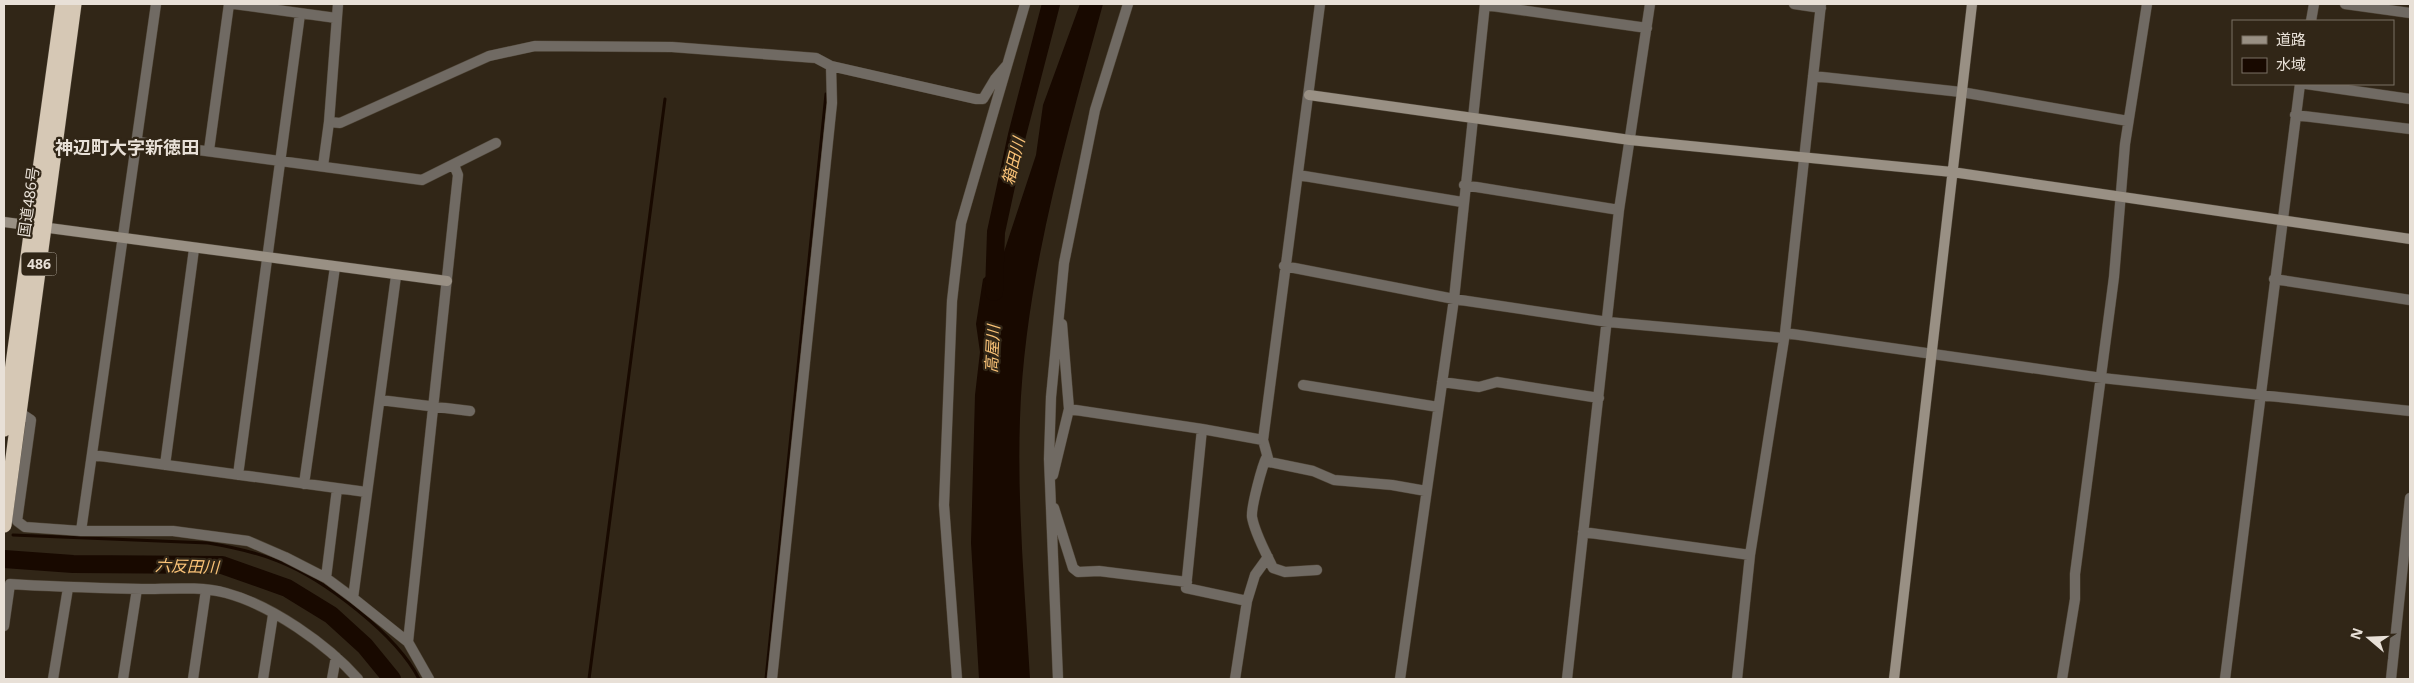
<svg xmlns="http://www.w3.org/2000/svg" width="2414" height="683" font-family="'Noto Sans','Noto Sans JP',sans-serif">
	<style>
		.water { fill: #180900 }
		.lines { fill: none; stroke-linecap: round; stroke-linejoin: round }
		.stream { stroke: #180900; stroke-width: 3 }
		.river { stroke: #180900; stroke-width: 18 }
		.street-casing { stroke: #4e4436; stroke-width: 11 }
		.secondary-casing { stroke: #4e4436; stroke-width: 11 }
		.highway-casing { stroke: #4e4436; stroke-width: 16 }
		.street { stroke: #706a63; stroke-width: 10 }
		.secondary { stroke: #999084; stroke-width: 10 }
		.highway { stroke: #d6c8b5; stroke-width: 15 }
		.labels { text-anchor: middle; stroke-width: 4.5; stroke-linejoin: round; paint-order: stroke }
		.shield { fill: #312617; stroke: #b1a89d; stroke-width: 1 }
		.shield-label { font-size: 14px; font-weight: bold; fill: #e8e0d7 }
		.street-label { font-size: 15px; fill: #e8e0d7; stroke: #312617 }
		.water-label { font-size: 16px; font-style: italic; fill: #fbc378; stroke: #312617 }
		.quarter-label { font-size: 18px; font-weight: bold; fill: #e8e0d7; stroke: #312617 }
	</style>
	<rect width="100%" height="100%" fill="#312617"/>
	<path class="water" d="M1080,4H1103C1066,139 1025,277 1020,418C1017,505 1025,592 1030,679H979L971,543L975,395L980,352L976,324L983,279L1000,264L1036,155L1043,105Z"/>
	<g class="lines">
		<path class="stream" d="M13,535L208,543C232,547 255,552 278,561C324,579 397,635 419,679
			M589,679L665,99
			M766,679L826,94"/>
		<path class="river" d="M994,292L996,232L1017,135L1051,4
			M4,559L73,564L222,565L287,588L331,615L365,646L392,679"/>
		<g class="street-casing">
			<path id="street" d="M234,4L336,18
				M1794,4L1821,8
				M2345,4L2410,13
				M1485,5L1647,28
				M2311,21L2314,4
				M1813,76L1961,92L2128,121
				M2306,84L2410,99
				M2295,115L2410,129
				M329,122L340,123L489,56L535,46L672,47L816,58L831,66L976,99H983L995,79L1006,66
				M138,142L422,180L496,143
				M209,150L229,4
				M323,166L329,122L338,4
				M1298,175L1462,202
				M1464,185L1619,210
				M1284,266L1454,299L1608,322L1784,338
				M2274,279L2410,300
				M1785,333L2102,378L2410,411
				M1442,382L1479,387L1497,382L1599,398
				M1303,385L1438,407
				M380,400L470,411
				M1069,409L1202,429
				M16,410L31,420L17,521L25,527L81,531H173L248,541L285,557L326,578L353,598L408,642L429,679
				M1263,440L1269,462L1313,471L1334,480L1392,485L1426,491
				M93,455L366,492
				M1267,456C1262,466 1251,507 1252,517C1255,534 1266,553 1273,568L1285,572L1317,570
				M165,465L194,249
				M238,475L300,14
				M1053,475L1069,409L1062,324
				M304,484L335,267
				M1052,507L1054,508L1073,568L1078,572L1099,571L1187,582
				M81,531L156,4
				M1583,532L1750,555
				M1268,557L1255,575L1247,601L1186,588L1202,429L1263,440L1320,4
				M326,578L337,489
				M353,598L396,276
				M4,626L10,584C54,587 98,588 142,589C169,589 200,586 226,593C271,605 327,644 358,679
				M408,642L458,175L454,165
				M53,679L68,588
				M123,679L137,589
				M193,679L206,590
				M263,679L273,615
				M332,679L336,657
				M772,679L832,103L831,66
				M957,679L944,505L952,301L961,223L1025,4
				M1058,679L1049,459L1051,397L1064,263L1095,110L1128,4
				M1235,679L1247,601
				M1400,679L1454,299L1485,4
				M1567,679L1619,210L1650,4
				M1737,679L1750,555L1785,333L1821,4
				M2062,679L2075,599V574L2114,277L2125,144L2147,4
				M2225,679L2300,84
				M2391,679L2410,498"/>
		</g>
		<g class="secondary-casing">
			<path id="secondary" d="M1309,95L1630,140L1952,172L2410,239
				M4,222L447,281
				M1894,679L1972,4"/>
		</g>
		<g class="highway-casing">
			<path id="highway" d="M4,429L63,4
				M4,525L74,4"/>
		</g>
		<use href="#street" class="street"/>
		<use href="#secondary" class="secondary"/>
		<use href="#highway" class="highway"/>
	</g>
	<g class="labels">
		<rect class="shield" x="21.5" y="252.5" width="35" height="23" rx="4"/>
		<g class="shield-label">
			<text x="39" y="269">486</text>
		</g>
		<g class="street-label">
			<text transform="translate(29 202) rotate(-82)" y="5">国道486号</text>
		</g>
		<g class="water-label">
			<text transform="translate(1013 161) rotate(-76)" y="6">箱田川</text>
			<text transform="translate(992 349) rotate(-87)" y="6">高屋川</text>
			<text transform="translate(187 566) rotate(2)" y="6">六反田川</text>
		</g>
		<g class="quarter-label">
			<text x="127" y="154">神辺町大字新徳田</text>
		</g>
	</g>
	<rect width="2414" height="683" fill="none" stroke="#e8e0d7" stroke-width="10"/>
	<rect x="2232" y="20" width="162" height="65" fill="#312617" stroke="#7a7064"/>
	<rect x="2242" y="36" width="25" height="8" fill="#999084" stroke="#7a7064"/>
	<text x="2276" y="45" font-size="15" fill="#e8e0d7">道路</text>
	<rect x="2242" y="58" width="25" height="15" fill="#180900" stroke="#7a7064"/>
	<text x="2276" y="70" font-size="15" fill="#e8e0d7">水域</text>
	<g transform="translate(2369 638) rotate(289)" stroke="#312617" stroke-width="4" paint-order="stroke">
	<path d="M0-4L9 19L0 12L-9 19Z" fill="#e8e0d7"/>
	<text y="-8" font-size="14" font-weight="bold" text-anchor="middle" fill="#e8e0d7">N</text>
	</g>
</svg>
